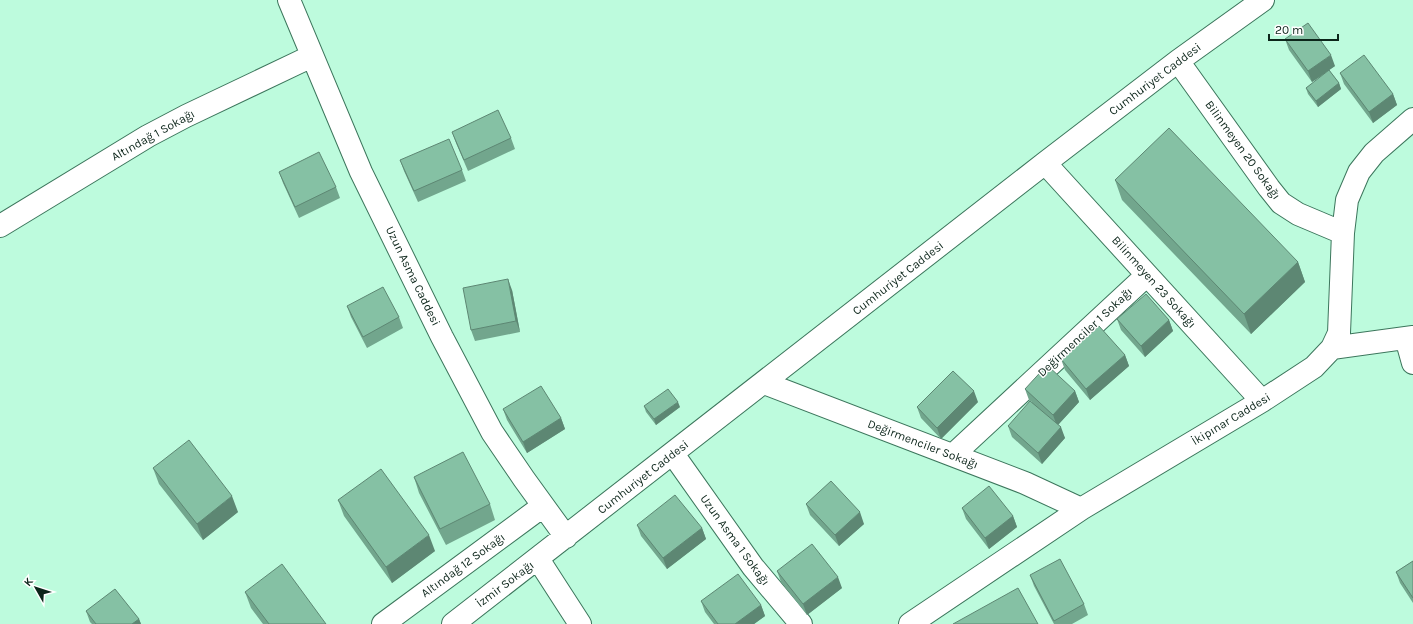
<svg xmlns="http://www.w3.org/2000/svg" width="1413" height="624" font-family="Karla,sans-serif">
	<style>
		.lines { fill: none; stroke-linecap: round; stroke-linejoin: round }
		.minor-casing { stroke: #3c765c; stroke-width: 24 }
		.minor { stroke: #fff; stroke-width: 22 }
		.wall { fill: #72a68d }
		.shaded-wall { fill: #5d8773 }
		.building { fill: #85c1a4; stroke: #5d8773 }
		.labels { text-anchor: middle; stroke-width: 3; stroke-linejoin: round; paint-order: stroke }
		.street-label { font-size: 12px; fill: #0c251a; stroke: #fff }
	</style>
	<rect width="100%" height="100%" fill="#bdfbdd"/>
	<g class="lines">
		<g class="minor-casing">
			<path id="minor" d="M289,0L361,172L442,337L492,432L524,479L566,537
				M1178,61L1269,188L1281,203L1298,214L1343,233
				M1045,163L1262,401
				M0,226L148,136L186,116L312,56
				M1406,338L1413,363
				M1332,348L1413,337
				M764,383L1025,483L1081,509
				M673,454L753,567L801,624
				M953,455L1147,275
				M538,559L580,624
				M383,624L543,506
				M453,624L1045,163L1178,61L1263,0
				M910,624L1081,509L1262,401L1314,367L1332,348L1339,333L1343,233L1347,200L1359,172L1374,153L1413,119"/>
		</g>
		<use href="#minor" class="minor"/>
	</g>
	<path class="wall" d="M1285,39L1335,66L1329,70L1339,83L1341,89L1318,107L1308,94L1306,88L1329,71L1312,82L1289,50Z
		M1340,73L1393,94L1397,105L1373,123L1344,84Z
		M452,132L511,138L515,149L468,171L456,143Z
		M400,160L462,170L466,181L418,202L404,171Z
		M279,172L336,187L340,198L299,218L283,183Z
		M1115,180L1298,262L1305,282L1251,334L1122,200Z
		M512,290L520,332L475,341L471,330Z
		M347,306L399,317L403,328L367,348L351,317Z
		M1117,319L1169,320L1173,331L1145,357L1121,330Z
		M1125,355L1129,366L1090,400L1065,370L1061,359Z
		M1025,389L1075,391L1079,402L1058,425L1065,438L1042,464L1012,437L1008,426L1032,402L1029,400Z
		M978,402L941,439L921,418L917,407Z
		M644,406L680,407L656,425L646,412Z
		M503,409L561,418L565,429L527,453L507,420Z
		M153,468L238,512L203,540L159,484Z
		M414,477L490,504L495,520L446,545L419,493Z
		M338,500L435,551L392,583L344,516Z
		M806,504L864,524L839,546L810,515Z
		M962,508L1013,516L1017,527L989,549L966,519Z
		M637,525L702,528L706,539L667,569L641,536Z
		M1413,561V603L1400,583L1396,572Z
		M777,571L842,588L807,615L781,582Z
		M1030,575L1084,604L1088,615L1072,624H1054L1034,586Z
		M245,592L326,624H263L251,608Z
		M701,601L761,605L765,616L754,624H714L705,612Z
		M86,611L139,619L141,624H92L90,622Z"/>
	<path class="shaded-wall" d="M1331,55L1335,66L1312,82L1308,71Z
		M1339,83L1341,89L1318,107L1316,101Z
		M1393,94L1397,105L1373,123L1369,112Z
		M1298,262L1305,282L1251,334L1244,314Z
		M508,279L512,290L520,332L516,321Z
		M1169,320L1173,331L1145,357L1141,346Z
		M1125,355L1129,366L1090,400L1086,389Z
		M974,391L978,402L941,439L937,428Z
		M1075,391L1079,402L1057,426L1053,415Z
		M678,402L680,407L656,425L654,419Z
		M561,418L565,429L527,453L523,442Z
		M1061,427L1065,438L1042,464L1038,453Z
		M232,496L238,512L203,540L197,524Z
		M860,512L864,524L839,546L835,535Z
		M1013,516L1017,527L989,549L985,538Z
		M702,528L706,539L667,569L663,558Z
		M429,535L435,551L392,583L386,567Z
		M838,577L842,588L807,615L803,604Z
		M761,605L765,616L754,624H735Z
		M139,619L141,624H132Z"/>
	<path class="building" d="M1308,23L1331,55L1308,71L1285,39Z
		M1364,55L1393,94L1369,112L1340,73Z
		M1329,70L1339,83L1316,101L1306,88Z
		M498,110L511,138L464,160L452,132Z
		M1169,128L1298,262L1244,314L1115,180Z
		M449,139L462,170L414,191L400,160Z
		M319,152L336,187L295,207L279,172Z
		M508,279L516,321L471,330L463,288Z
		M383,287L399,317L363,337L347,306Z
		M1146,294L1169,320L1141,346L1117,319Z
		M1099,326L1125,355L1086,389L1061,359Z
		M1047,365L1075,391L1053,415L1025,389Z
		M953,371L974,391L937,428L917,407Z
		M541,386L561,418L523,442L503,409Z
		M668,389L678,402L654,419L644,406Z
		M1030,401L1061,427L1038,453L1008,426Z
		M189,440L232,496L197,524L153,468Z
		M463,452L490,504L440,529L414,477Z
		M381,469L429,535L386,567L338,500Z
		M831,481L860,512L835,535L806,504Z
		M989,486L1013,516L985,538L962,508Z
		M675,495L702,528L663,558L637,525Z
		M812,544L838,577L803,604L777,571Z
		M1060,559L1084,604L1054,621L1030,575Z
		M1413,561V598L1396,572Z
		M282,564L326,624H269L245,592Z
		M738,574L761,605L735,624H718L701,601Z
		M1018,588L1038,624H953Z
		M115,589L139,619L132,624H96L86,611Z"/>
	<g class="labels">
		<g class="street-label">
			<text transform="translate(1155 79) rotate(-37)" y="4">Cumhuriyet Caddesi</text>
			<text transform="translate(153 135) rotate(-29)" y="4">Altındağ 1 Sokağı</text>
			<text transform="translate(1243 150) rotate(54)" y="4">Bilinmeyen 20 Sokağı</text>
			<text transform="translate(413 276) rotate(64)" y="4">Uzun Asma Caddesi</text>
			<text transform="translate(898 278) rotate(-38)" y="4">Cumhuriyet Caddesi</text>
			<text transform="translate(1154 282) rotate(48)" y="4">Bilinmeyen 23 Sokağı</text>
			<text transform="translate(1085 332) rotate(-43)" y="4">Değirmenciler 1 Sokağı</text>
			<text transform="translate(1231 419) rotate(-31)" y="4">İkipınar Caddesi</text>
			<text transform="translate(923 444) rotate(21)" y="4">Değirmenciler Sokağı</text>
			<text transform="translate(643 477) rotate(-38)" y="4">Cumhuriyet Caddesi</text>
			<text transform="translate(735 540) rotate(54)" y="4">Uzun Asma 1 Sokağı</text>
			<text transform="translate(463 565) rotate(-36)" y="4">Altındağ 12 Sokağı</text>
			<text transform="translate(505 584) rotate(-37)" y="4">İzmir Sokağı</text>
		</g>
	</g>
	<g transform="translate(36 588) rotate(309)" stroke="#ffffff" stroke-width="3" paint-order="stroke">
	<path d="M0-3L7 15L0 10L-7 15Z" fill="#0c251a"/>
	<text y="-6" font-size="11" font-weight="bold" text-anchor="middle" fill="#0c251a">K</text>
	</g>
	<path d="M1269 34v6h69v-6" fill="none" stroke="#0c251a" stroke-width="2"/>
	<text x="1275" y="34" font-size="12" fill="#0c251a" stroke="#ffffff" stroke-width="3" paint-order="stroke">20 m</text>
</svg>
